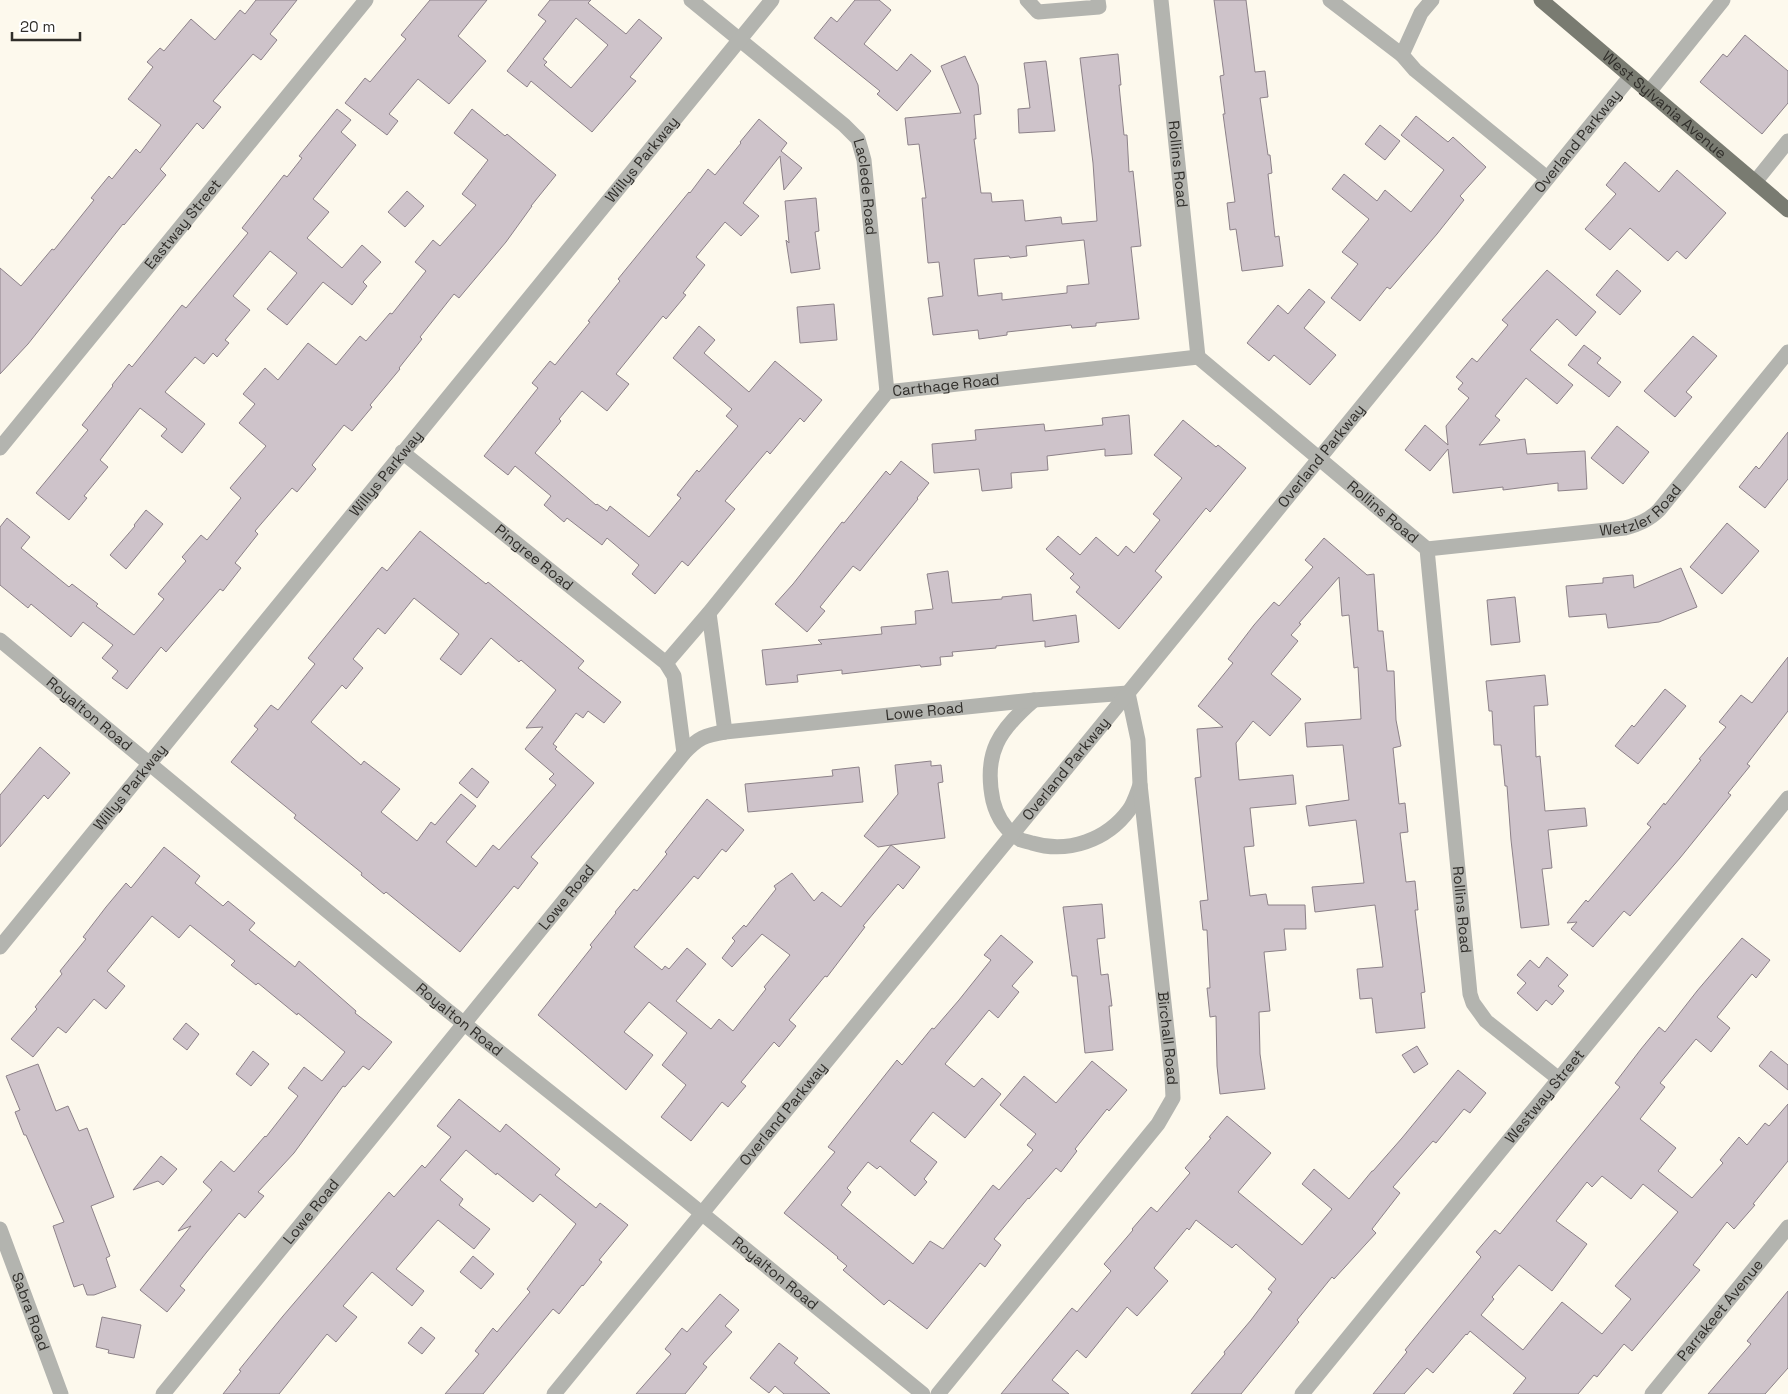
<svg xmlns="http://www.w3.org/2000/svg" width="1788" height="1394" font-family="'Space Grotesk',sans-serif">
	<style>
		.building { fill: #cec3ca; stroke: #8d8289; fill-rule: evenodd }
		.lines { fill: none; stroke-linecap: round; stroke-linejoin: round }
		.minor { stroke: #b3b4af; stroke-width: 15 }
		.major { stroke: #797b71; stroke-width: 15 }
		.labels { text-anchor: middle; stroke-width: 5; stroke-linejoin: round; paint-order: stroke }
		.street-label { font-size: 15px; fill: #302e2a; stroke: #fff }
	</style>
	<rect width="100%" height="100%" fill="#fdf9ed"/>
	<path class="building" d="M256,0H297L270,34L277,40L261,60L253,54L213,101L221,107L203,129L197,123L160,169L166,175L124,225L123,224L28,344L0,374V268L21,286L52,249L54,250L94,200L91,198L109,176L112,179L136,149L140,153L161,125L128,99L153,67L147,62L160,48L164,51L191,19L215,40L240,10L245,14Z
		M430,0H487L458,36L486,61L449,104L418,79L389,114L398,121L387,135L345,103L365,78L370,82L406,39L401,35Z
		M550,0H591L588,3L626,34L639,19L662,38L630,77L636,81L592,132L531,81L527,87L507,71L546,21L538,15ZM576,18L608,45L571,88L544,65L547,62L543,59Z
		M855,0H879L891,10L864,44L897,71L911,54L931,71L897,111L877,94L880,91L814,38L831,17L837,22Z
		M1214,0H1246L1255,72L1265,71L1268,97L1260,98L1268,155H1270L1272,173L1268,174L1275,237L1279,236L1283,266L1242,271L1236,229L1230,230L1227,203L1235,202L1223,114H1225L1220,76L1224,75Z
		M1745,35L1788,71V103L1762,134L1700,82L1723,54L1727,57Z
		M1118,54L1121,85H1119L1124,135H1127L1129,172L1133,171L1141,246L1131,247L1139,319L1096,323V326L1072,328L1071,325L1007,332V335L979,339L978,330L933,335L928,298L943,296L939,262L928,263L922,198H926L919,144L908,145L905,118L961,113L941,66L965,56L978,85L981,114L974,115L976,139H974L981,193H991L992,202L1023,200L1025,221L1061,217L1062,224L1097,221L1093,163L1080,58ZM1084,240L1089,284L1067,286V293L1002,300V293L978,296L974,259L1009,256L1010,258L1027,256L1026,246Z
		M1046,61L1055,131L1019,133L1018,109L1030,108L1024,63Z
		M337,109L351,120L341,132L356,145L313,199L329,212L307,238L342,268L362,245L381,262L363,282L367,286L352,305L323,282L287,325L267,309L297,273L270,251L233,296L250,310L225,340L229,343L217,357L213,353L204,364L195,357L165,392L205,424L182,453L161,436L167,429L140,408L100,460L108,467L84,496L87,498L69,520L36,493L88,430L82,425L113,386L112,385L129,364L132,367L182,305L186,308L211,278L248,233L242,228L284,175L287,177L302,158L299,156Z
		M472,109L505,136L507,134L556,175L531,206H532L506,242L459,298L454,294L420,337L422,339L399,368L400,369L370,405L372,407L352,431L344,425L312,465L316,469L297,492L292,488L255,531L258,534L235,563L241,568L223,591L220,589L166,652L161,647L127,689L112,678L118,671L102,658L113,645L83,622L71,637L31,604L28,608L0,585V527L7,518L30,537L21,548L69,587L72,584L98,604L96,606L134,635L164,599L158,594L186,561L182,557L201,535L207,540L241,498L230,488L266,446L239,423L255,404L243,394L265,368L278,380L308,343L336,365L360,336L366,341L390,313L392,314L426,271L415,262L433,240L440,246L476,205L462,194L488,160L454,133Z
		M1416,116L1448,142L1453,137L1486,167L1460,196L1464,200L1437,234L1390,289L1387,287L1360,321L1331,298L1358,264L1342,252L1369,219L1332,189L1344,174L1377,201L1385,190L1411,212L1444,170L1401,135Z
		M759,119L787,143L781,151L802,168L784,190L780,156L743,203L759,216L741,236L725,222L696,257L705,265L683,293L686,295L666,319L663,316L616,374L629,384L607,411L582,391L559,419L561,421L535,453L596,505L597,504L607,511L610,506L649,537L681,498L677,495L697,470L699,472L738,426L726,416L732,409L673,358L699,326L715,340L704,353L749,392L775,361L822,400L804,422L800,418L770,454L767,451L725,501L735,509L688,566L682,561L655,594L632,574L639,565L607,538L602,545L567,518L564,522L544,505L551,496L515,466L508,475L484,456L538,388L532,383L550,361L555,365L590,322L588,321L620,281L618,279L689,192L690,193L708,169L715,175L741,143L740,142Z
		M1380,125L1400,141L1385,160L1365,144Z
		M1625,162L1659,192L1677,170L1726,213L1686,259L1677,251L1668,261L1630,228L1610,250L1585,229L1616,194L1606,185Z
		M407,191L424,206L405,227L388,212Z
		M816,198L819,231L815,232L820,269L791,273L786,240L789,243L785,201Z
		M1547,270L1596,312L1576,336L1557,319L1530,350L1573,385L1557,404L1526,378L1495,416L1500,420L1479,445L1525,439L1527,454L1585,451L1587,489L1558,491V483L1503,490V487L1453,493L1448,449L1430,471L1405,450L1425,425L1448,445L1446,426L1469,398L1458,389L1463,383L1456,377L1472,358L1477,362L1508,325L1502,320Z
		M1617,270L1641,291L1620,315L1596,295Z
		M1309,289L1325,302L1304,328L1336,355L1310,385L1274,355L1269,361L1247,343L1278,305L1288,314Z
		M834,304L837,340L800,343L797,307Z
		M1693,336L1717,356L1686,392L1692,397L1675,417L1644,391Z
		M1584,345L1601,358L1597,363L1621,382L1609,397L1568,365Z
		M1129,415L1132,454L1105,456V449L1047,456L1048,470L1011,473L1012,488L982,491L979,469L934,473L932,444L976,440L975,430L1044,424L1045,431L1103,425L1102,418Z
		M1183,420L1216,447L1218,445L1246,468L1210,512L1206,508L1155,571L1162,577L1119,629L1076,592L1080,587L1070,578L1074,574L1046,549L1058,536L1080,555L1096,537L1118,556L1126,546L1134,553L1160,520L1153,514L1182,478L1154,455Z
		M1617,426L1649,452L1623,484L1591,458Z
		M1788,432V479L1765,508L1739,487L1756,466L1759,469Z
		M901,461L929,483L917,498L918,499L860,571L853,566L820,607L825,611L807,632L775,604L793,584L842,522L844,523L886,471L890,475Z
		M146,510L163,524L126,569L110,555L135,526L134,525Z
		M1727,523L1759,551L1722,594L1690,567Z
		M420,531L486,584L488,582L584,661L578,668L621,702L604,723L588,711L583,718L576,713L553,744L557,747L555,749L594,783L531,857L538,863L518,889L514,886L460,952L386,892L384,894L361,875L362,873L294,818L296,815L231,762L258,729L254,726L271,705L278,710L315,664L308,658L382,567L387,571ZM414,598L459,634L440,659L461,675L491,638L519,662L521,660L556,690L526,728L543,727L525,749L554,774L549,779L556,785L499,850L493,845L476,867L446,842L476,806L461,794L435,825L431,822L417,841L381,812L400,789L364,761L361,765L311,722L342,685L346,689L363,668L353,659L378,628L385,634Z
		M1324,538L1367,575L1374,574L1378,631H1383L1387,671H1394L1396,720L1401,746L1393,748L1399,804L1405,803L1408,832L1400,833L1406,882L1415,881L1418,910H1415L1425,992L1421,993L1425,1028L1376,1033L1372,998L1360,999L1357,969L1383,967L1375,905L1315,912L1312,887L1364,883L1356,820L1309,826L1306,806L1349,800L1343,745L1307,747L1305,723L1361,719L1358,667L1354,668L1349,615L1342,616L1339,577L1299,623L1301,624L1291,635L1298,641L1271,674L1301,699L1270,736L1253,721L1236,743L1239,780L1293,775L1296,804L1250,808L1254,846L1244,847L1250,896L1266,894L1268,905H1305L1306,929H1284L1286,950L1264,952L1270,1011L1259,1012L1260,1054L1265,1089L1220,1094L1217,1066L1216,1016L1210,1017L1207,988H1210L1207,930H1203L1200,901L1208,900L1195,778L1201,777L1197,729L1223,727L1198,706L1233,663L1228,659L1254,625L1274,602L1279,606L1313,567L1305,560Z
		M1681,568L1697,607L1659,622L1608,628L1606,614L1569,617L1566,586L1603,583V578L1633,575L1634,588Z
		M948,571L952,603L1002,599V597L1031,594L1033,621L1076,615L1079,642L1045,647V641L996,646V648L952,652L953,656L940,657L941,665L921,667L920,665L842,674V670L797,675L798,682L766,685L762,650L822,644L818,640L882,634L881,627L916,624L915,611L933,609L927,574Z
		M1515,597L1520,642L1491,645L1487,600Z
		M1788,657V711L1747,764L1750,766L1728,793L1731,795L1680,858L1630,916L1624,911L1593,947L1571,929L1577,922L1567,923L1586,900L1588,902L1651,827L1647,824L1664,803L1665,805L1701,760L1699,759L1726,727L1719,722L1741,695L1752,703Z
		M1545,675L1548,705L1534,706L1536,757L1540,756L1545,811L1585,808L1587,826L1548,830L1552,868L1542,869L1549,925L1521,928L1511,840L1507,786H1505L1501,745H1494L1492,711H1489L1486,681Z
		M1665,689L1686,706L1638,764L1615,746L1632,725L1634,727Z
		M40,747L70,773L48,799L44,795L0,847V795Z
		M931,761V766L941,765L943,782L938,783L945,838L891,845L920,867L903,889L898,884L863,926L865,927L827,977L825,976L789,1020L796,1026L779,1047L774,1042L741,1082L746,1086L728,1107L722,1102L691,1141L661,1117L686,1085L662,1065L687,1033L649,1002L624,1032L653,1055L626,1090L538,1015L592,947L590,945L616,913L615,912L634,889L637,891L667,854L665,852L707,799L744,830L726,852L722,849L698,879L694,876L634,947L662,970L665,966L669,969L687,948L706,964L676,1001L711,1029L719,1019L733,1031L766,989L764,987L790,955L762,934L732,967L722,958L735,941L732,938L744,925L746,927L776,889L774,886L792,873L814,901L822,892L841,907L891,845L878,847L864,836L898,794L895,765Z
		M859,767L863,802L748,812L745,784L833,776L832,770Z
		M472,768L489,782L477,798L459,783Z
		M164,847L200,876L195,883L223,906L228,901L255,923L249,930L295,967L299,961L356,1011L355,1013L392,1042L369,1070L363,1066L345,1087L343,1086L294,1153L258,1192L264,1196L245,1218L239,1213L206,1253L180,1286L185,1290L167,1312L140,1290L191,1226L178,1231L212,1190L203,1182L221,1161L234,1172L265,1136L266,1137L298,1096L288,1088L304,1067L322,1081L345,1052L298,1013L297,1015L258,983L256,985L231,965L235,961L190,925L179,938L152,916L107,971L125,986L106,1009L94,999L66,1033L58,1027L33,1057L11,1039L37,1009L35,1007L62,974L60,971L86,939L83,937L106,907L126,883L131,888Z
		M1102,904L1105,938L1097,939L1101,975L1108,974L1112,1006H1109L1113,1050L1085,1053L1077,976H1072L1063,907Z
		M1001,935L1033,962L1012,986L1019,992L998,1018L989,1010L945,1064L974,1087L982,1078L1001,1094L965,1138L933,1112L910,1141L937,1162L924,1179L927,1182L915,1196L880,1166L877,1169L868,1162L847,1188L851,1192L841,1205L913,1264L930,1241L943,1249L993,1185L999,1190L1033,1150L1027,1145L1036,1134L1000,1105L1024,1076L1056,1103L1092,1061L1127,1090L1109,1111L1107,1109L1075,1149L1077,1151L1061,1172L1056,1168L1029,1199L1028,1198L994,1239L1001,1245L985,1267L980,1263L927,1329L889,1300L884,1305L843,1270L847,1266L837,1258L838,1257L784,1213L835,1152L828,1147L897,1060L902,1065L932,1028L934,1029L959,1000L991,960L984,955Z
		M1742,938L1770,960L1756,978L1752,974L1717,1017L1730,1028L1711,1052L1696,1039L1660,1083L1665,1087L1640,1119L1676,1148L1658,1171L1692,1198L1723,1163L1720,1160L1739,1137L1747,1145L1765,1123L1769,1126L1788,1104V1161L1753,1204L1755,1205L1734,1229L1727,1222L1693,1265L1700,1270L1632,1351L1624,1344L1597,1377L1594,1375L1578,1394H1513L1526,1378L1470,1331L1467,1335L1466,1334L1433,1373L1427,1368L1404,1394H1373L1407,1352L1405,1350L1481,1257L1476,1252L1495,1230L1500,1234L1620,1087L1615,1083L1641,1049L1659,1027L1665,1032L1697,991ZM1602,1176L1631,1199L1643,1184L1678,1212L1615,1286L1631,1299L1602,1334L1562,1302L1523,1350L1481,1315L1494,1299L1492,1297L1519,1265L1552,1291L1587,1244L1556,1221L1587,1182L1592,1187Z
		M1547,957L1568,975L1558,986L1564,991L1552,1005L1546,1000L1537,1011L1517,993L1526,983L1517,975L1530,960L1539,968Z
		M186,1023L199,1034L187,1050L173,1039Z
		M1417,1046L1428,1064L1414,1073L1402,1055Z
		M253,1051L269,1064L251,1086L236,1074Z
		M1771,1051L1788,1065V1090L1759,1066Z
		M38,1064L56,1111L68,1106L79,1131L87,1128L114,1197L91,1206L110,1256L106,1258L116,1287L94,1295H87L83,1284L74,1287L53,1226L64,1222L26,1135H24L15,1112L20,1110L6,1076Z
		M1458,1070L1486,1093L1470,1113L1464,1109L1436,1143L1433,1141L1393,1187L1400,1193L1372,1229L1376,1233L1334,1279L1332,1277L1297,1320L1299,1322L1241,1394H1191L1225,1354L1224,1352L1251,1320L1272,1292L1268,1289L1276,1279L1236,1244L1232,1248L1196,1220L1189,1230L1187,1228L1154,1268L1168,1281L1137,1316L1127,1307L1086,1358L1077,1350L1052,1380L1069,1394H1001L1072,1308L1077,1312L1111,1271L1104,1264L1133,1230L1132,1229L1151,1207L1157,1212L1190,1173L1185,1168L1211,1138L1209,1137L1227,1116L1271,1153L1238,1192L1302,1245L1332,1209L1302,1184L1314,1169L1349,1199L1372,1171H1373L1402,1138Z
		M459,1099L500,1132L506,1124L560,1169L555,1175L596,1208L600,1203L628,1225L599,1260L602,1262L583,1286L582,1285L559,1314L553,1309L483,1394H445L479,1354L475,1351L493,1328L497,1332L530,1292L527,1289L576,1224L540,1194L533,1202L497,1173L496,1175L466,1150L440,1180L463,1199L459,1205L490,1229L474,1249L438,1220L396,1269L424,1291L412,1306L372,1272L343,1306L357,1317L336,1342L327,1334L279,1394H223L241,1371L239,1370L283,1316L389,1192L394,1197L422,1165L425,1168L451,1137L437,1126Z
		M161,1156L177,1169L163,1185L158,1181L133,1190Z
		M473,1256L494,1274L481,1289L460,1272Z
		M1788,1291V1368L1765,1394H1708L1751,1344L1747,1341Z
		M720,1294L739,1310L725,1326L732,1332L703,1364L707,1367L685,1394H636L671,1354L665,1349L682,1328L687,1332Z
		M102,1317L141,1325L134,1358L108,1353L109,1350L96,1347Z
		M421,1327L435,1338L422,1354L408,1343Z
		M779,1343L798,1358L794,1363L830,1394H784L775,1386L769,1393L750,1378Z"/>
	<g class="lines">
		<g class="minor">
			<path id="s1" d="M691,0L844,125L858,139L864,160L887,392"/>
			<path d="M1027,0L1038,12L1099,7L1098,0"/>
			<path id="s2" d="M1161,0L1198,357L1427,549L1470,994L1473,1003L1486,1021L1559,1079"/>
			<path d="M1330,0L1402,55"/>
			<path d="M1432,0L1421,13L1402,55L1415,70L1547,178"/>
			<path d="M1649,92L1723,0"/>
			<path d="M1755,182L1788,141"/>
			<path id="s3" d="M0,448L366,0"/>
			<path id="s4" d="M402,452L666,663L674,676L684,753"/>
			<path id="s5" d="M1427,549L1625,528C1639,524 1649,520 1659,510L1788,352"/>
			<path d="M709,613L725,732"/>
			<path id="s6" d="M0,640L447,1010L683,1198L923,1394"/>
			<path id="s7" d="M666,663L709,613L887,392L1198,357"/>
			<path d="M1034,700C999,730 983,753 993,801C997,817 1006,831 1021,840C1024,841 1029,842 1032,843C1068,854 1107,840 1129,810C1134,803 1137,793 1140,785"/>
			<path id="s8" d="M0,947L772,0"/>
			<path id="s9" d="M0,1229L61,1394"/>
			<path id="s10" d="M163,1394L684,753C698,738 705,735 725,732L1034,700L1128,693L1138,740L1140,784L1172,1076L1173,1098L1158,1124L938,1394"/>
			<path id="s11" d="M554,1394L1128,693L1630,77"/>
			<path id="s12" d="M1302,1394L1788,798"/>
			<path id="s13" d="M1652,1394L1788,1227"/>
		</g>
		<path class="major" id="s14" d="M1541,0L1788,210"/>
	</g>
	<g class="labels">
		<g class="street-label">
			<text dy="5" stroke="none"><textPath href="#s14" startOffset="162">West Sylvania Avenue</textPath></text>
			<text dy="5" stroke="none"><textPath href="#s11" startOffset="1618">Overland Parkway</textPath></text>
			<text dy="5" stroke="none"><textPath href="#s8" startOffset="1016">Willys Parkway</textPath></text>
			<text dy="5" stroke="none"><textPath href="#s2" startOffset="165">Rollins Road</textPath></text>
			<text dy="5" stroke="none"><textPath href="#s1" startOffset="266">Laclede Road</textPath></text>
			<text dy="5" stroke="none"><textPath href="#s3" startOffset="289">Eastway Street</textPath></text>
			<text dy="5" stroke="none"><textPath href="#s7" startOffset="409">Carthage Road</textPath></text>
			<text dy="5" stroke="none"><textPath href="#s11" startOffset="1212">Overland Parkway</textPath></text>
			<text dy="5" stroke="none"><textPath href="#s8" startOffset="611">Willys Parkway</textPath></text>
			<text dy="5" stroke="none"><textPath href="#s5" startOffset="221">Wetzler Road</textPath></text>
			<text dy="5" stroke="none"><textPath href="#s2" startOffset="600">Rollins Road</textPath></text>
			<text dy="5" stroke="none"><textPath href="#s4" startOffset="169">Pingree Road</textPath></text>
			<text dy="5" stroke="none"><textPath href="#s10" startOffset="1074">Lowe Road</textPath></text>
			<text dy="5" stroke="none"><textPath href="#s6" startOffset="116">Royalton Road</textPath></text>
			<text dy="5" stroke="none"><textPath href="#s11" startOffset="808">Overland Parkway</textPath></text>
			<text dy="5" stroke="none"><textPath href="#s8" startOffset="206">Willys Parkway</textPath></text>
			<text dy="5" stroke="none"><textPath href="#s10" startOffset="640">Lowe Road</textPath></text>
			<text dy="5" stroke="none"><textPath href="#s2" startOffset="1020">Rollins Road</textPath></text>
			<text dy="5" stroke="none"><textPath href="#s6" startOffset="596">Royalton Road</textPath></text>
			<text dy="5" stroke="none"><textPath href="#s10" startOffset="1626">Birchall Road</textPath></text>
			<text dy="5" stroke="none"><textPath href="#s12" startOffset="384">Westway Street</textPath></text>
			<text dy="5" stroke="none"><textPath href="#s11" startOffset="362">Overland Parkway</textPath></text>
			<text dy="5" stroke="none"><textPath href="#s10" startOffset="235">Lowe Road</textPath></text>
			<text dy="5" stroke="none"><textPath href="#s6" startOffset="1001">Royalton Road</textPath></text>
			<text dy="5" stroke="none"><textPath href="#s13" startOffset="108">Parrakeet Avenue</textPath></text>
			<text dy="5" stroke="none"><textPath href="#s9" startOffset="88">Sabra Road</textPath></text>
		</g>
	</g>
	<path d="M12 32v8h68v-8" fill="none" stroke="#302e2a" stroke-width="2.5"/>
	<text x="20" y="32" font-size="15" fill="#302e2a" stroke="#ffffff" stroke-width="4" paint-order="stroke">20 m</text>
</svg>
